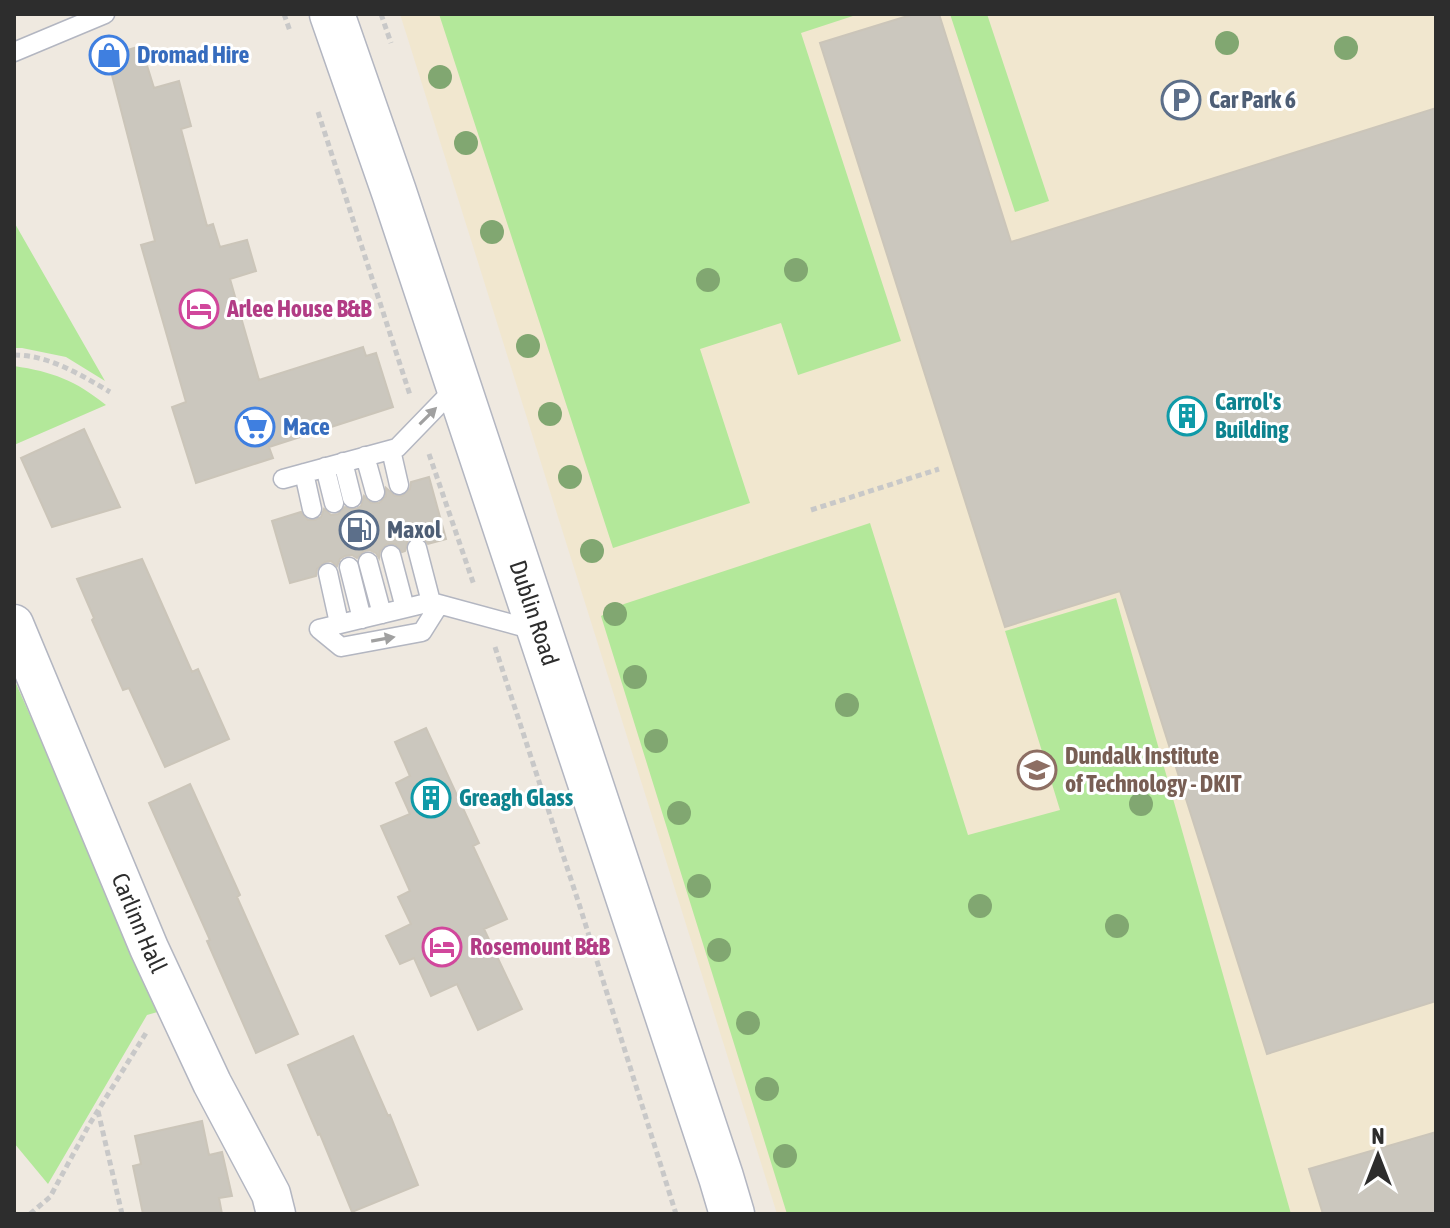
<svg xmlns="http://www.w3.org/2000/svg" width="1450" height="1228" font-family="'Asap Condensed',sans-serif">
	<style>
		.education { fill: #f1e7cf }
		.green { fill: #b3e89a }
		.building { fill: #cbc7be; stroke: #cbc5b9; stroke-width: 2 }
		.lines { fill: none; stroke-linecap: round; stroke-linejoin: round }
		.lane-casing { stroke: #b3b6c1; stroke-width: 21 }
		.street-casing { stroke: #b3b6c1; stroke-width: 41 }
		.secondary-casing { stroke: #b3b6c1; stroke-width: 47 }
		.path { stroke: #c8c8c8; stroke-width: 5; stroke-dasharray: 6 4; stroke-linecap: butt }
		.lane { stroke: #fff; stroke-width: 18 }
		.street { stroke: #fff; stroke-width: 38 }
		.secondary { stroke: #fff; stroke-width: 44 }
		.tree { fill: #81a771 }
		.oneway { fill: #a0a0a0 }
		.labels { text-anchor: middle; stroke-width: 6; stroke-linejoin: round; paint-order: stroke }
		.shop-label { font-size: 24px; font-weight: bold; fill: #366cbe; stroke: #fff; text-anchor: start }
		.service-label { font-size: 24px; font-weight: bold; fill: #4e5e75; stroke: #fff; text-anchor: start }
		.hotel-label { font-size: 24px; font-weight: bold; fill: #b23c85; stroke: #fff; text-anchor: start }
		.culture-label { font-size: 24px; font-weight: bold; fill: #0d838f; stroke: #fff; text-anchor: start }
		.street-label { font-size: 24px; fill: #2d2d2d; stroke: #fff }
		.education-label { font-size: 24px; font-weight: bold; fill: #785e54; stroke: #fff; text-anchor: start }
	</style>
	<rect width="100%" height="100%" fill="#efe9e0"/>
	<path class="education" d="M400,14H1436V1214H777Z"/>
	<path class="green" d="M439,14H859L801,33L901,341L798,375L781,323L700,349L750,503L613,548Z
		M950,14H987L1049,201L1015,212Z
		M14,222L105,381L66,357L22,348H14Z
		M14,366C53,372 75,380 106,405L14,445Z
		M870,523L968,835L1060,810L1005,631L1116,598L1291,1214H787L601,616L624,604Z
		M14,679L161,1011L147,1015L48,1184L14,1143Z"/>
	<path class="building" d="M914,14H939L1011,242L1436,108V1001L1267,1054L1120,591L1005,627L820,43Z
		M141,46L154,88L179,81L191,126L181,129L207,226L213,224L220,247L247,240L256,271L230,279L259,380L363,347L366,356L376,353L393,407L269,447L273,458L196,483L172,407L186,402L141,245L155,241L107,56Z
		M84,429L120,507L52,527L21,458Z
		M429,477L446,539L428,544L421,537H413L408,540L405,551L402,552L395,544H387L380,551L379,558L376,553L370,550L364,551L357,558L352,555L345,556L340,559L337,566L331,561L325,562L317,569L316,576L290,583L272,521L301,512L308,520H315L321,517L324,509L331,515L338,514L345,507L356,509L361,506L364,496L371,503H379L386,496V488L395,496H402L410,489L411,482Z
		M142,559L192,672L198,669L229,739L165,767L129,688L123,690L92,620L94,618L77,579Z
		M426,728L479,843L473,846L507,919L484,929L522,1009L478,1030L457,984L431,996L414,958L400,964L386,936L411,924L398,897L410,891L381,826L410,814L396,783L410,776L395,742Z
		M190,784L240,895L237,897L298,1034L256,1053L207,941L210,940L149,803Z
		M353,1036L388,1116L390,1115L418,1185L352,1212L320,1134L318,1135L288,1065Z
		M202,1121L209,1155L222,1152L232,1196L219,1198L222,1214H143L133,1166L141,1164L135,1136Z
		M1436,1132V1214H1323L1309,1169Z"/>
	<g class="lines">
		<g class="lane-casing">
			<path id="lane" d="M14,52L105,14
				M391,450L399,485
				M365,456L375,492
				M343,462L352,498
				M325,467L334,503
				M304,473L312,509
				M283,479L397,448L458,385
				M417,548L431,602
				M391,555L405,608
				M368,562L382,614
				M349,567L362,619
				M328,573L339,623
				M319,629L431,602L538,631
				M319,629L341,647L422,632L439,605"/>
		</g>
		<g class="street-casing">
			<g id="street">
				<path id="s1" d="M14,624L149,948L212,1083L271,1194L276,1214"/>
			</g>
		</g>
		<g class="secondary-casing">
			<g id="secondary">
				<path id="s2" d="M332,14L394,192L721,1177L732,1214"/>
			</g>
		</g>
		<path class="path" d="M284,14L290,31
			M381,14L391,43
			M318,112L410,395
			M14,355C49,355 81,375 110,392
			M429,454L474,585
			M811,510L939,469
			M495,647L581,910L676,1214
			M98,1111L122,1214
			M30,1214L50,1197L89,1125L146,1033"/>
		<use href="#lane" class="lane"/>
		<use href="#street" class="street"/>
		<use href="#secondary" class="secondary"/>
	</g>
	<g class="tree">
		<circle cx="1227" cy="43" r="12"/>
		<circle cx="1346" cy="48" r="12"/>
		<circle cx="440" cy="77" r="12"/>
		<circle cx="466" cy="143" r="12"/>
		<circle cx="492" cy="232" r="12"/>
		<circle cx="796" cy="270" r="12"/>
		<circle cx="708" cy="280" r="12"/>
		<circle cx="528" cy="346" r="12"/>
		<circle cx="550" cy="414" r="12"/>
		<circle cx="570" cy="477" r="12"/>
		<circle cx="592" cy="551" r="12"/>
		<circle cx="615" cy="614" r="12"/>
		<circle cx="635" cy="677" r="12"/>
		<circle cx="847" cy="705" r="12"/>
		<circle cx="656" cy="741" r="12"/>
		<circle cx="1141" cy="804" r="12"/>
		<circle cx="679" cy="813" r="12"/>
		<circle cx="699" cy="886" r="12"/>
		<circle cx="980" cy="906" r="12"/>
		<circle cx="1117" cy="926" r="12"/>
		<circle cx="719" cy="950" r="12"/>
		<circle cx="748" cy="1023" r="12"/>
		<circle cx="767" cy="1089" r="12"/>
		<circle cx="785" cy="1156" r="12"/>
	</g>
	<defs><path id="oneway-solid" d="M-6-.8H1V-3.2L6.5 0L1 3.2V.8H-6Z" transform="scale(2)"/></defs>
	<g class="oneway">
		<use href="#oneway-solid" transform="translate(428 416) rotate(-45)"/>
		<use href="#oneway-solid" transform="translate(383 639) rotate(-10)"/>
	</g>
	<defs>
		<g id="shop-ring" transform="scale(2)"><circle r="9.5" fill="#fff" stroke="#3f7fe0" stroke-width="1.5"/><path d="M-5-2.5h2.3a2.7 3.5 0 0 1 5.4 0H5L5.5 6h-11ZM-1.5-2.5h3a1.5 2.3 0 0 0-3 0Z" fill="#3f7fe0"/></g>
		<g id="parking-ring" transform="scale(2)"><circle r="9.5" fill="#fff" stroke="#5c6f8a" stroke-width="1.5"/><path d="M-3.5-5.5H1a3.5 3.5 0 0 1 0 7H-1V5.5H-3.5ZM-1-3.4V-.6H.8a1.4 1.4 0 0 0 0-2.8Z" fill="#5c6f8a"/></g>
		<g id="hotel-ring" transform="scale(2)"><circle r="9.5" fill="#fff" stroke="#d1479c" stroke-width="1.5"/><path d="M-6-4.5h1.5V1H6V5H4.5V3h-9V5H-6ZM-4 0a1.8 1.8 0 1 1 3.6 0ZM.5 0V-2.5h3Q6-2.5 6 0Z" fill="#d1479c"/></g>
		<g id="building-ring" transform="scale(2)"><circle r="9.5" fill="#fff" stroke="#0f9aa8" stroke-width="1.5"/><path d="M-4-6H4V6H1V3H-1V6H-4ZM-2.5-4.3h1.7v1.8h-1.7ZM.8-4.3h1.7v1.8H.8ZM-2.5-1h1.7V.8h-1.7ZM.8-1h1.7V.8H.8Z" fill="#0f9aa8"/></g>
		<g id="supermarket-ring" transform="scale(2)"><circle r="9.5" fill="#fff" stroke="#3f7fe0" stroke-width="1.5"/><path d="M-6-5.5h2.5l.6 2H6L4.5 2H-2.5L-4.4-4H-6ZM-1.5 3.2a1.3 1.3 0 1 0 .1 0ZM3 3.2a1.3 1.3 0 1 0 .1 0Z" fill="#3f7fe0"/></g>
		<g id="fuel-ring" transform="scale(2)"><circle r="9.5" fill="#fff" stroke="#5c6f8a" stroke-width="1.5"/><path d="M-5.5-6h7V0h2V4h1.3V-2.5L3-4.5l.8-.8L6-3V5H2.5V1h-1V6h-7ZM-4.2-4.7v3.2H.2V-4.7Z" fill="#5c6f8a"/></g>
		<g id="university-ring" transform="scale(2)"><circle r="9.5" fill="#fff" stroke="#8d6e63" stroke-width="1.5"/><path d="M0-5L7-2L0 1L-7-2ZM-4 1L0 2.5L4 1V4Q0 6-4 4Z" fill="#8d6e63"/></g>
	</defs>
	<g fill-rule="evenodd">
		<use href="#shop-ring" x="109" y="55"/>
		<use href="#parking-ring" x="1181" y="100"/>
		<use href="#hotel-ring" x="199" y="309"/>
		<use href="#building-ring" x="1187" y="416"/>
		<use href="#supermarket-ring" x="255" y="427"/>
		<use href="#fuel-ring" x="359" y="530"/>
		<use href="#university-ring" x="1037" y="770"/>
		<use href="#building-ring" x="431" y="798"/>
		<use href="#hotel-ring" x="442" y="947"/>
	</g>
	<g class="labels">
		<g class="shop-label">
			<text x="137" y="63">Dromad Hire</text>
			<text x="283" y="435">Mace</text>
		</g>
		<g class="service-label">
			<text x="1209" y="108">Car Park 6</text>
			<text x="387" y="538">Maxol</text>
		</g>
		<g class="hotel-label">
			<text x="227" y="317">Arlee House B&amp;B</text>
			<text x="470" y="955">Rosemount B&amp;B</text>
		</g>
		<g class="culture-label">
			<text x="1215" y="410">Carrol's<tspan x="1215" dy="28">Building</tspan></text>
			<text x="459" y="806">Greagh Glass</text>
		</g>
		<g class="street-label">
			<text dy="8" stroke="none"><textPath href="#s2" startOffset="632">Dublin Road</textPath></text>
			<text dy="8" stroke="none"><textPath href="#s1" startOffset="324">Carlinn Hall</textPath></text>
		</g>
		<g class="education-label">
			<text x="1065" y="764">Dundalk Institute<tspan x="1065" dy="28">of Technology - DKIT</tspan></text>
		</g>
	</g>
	<rect width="1450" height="1228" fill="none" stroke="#2d2d2d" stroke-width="32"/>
	<g transform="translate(1378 1156)" stroke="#ffffff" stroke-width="6" paint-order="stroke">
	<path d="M0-6L14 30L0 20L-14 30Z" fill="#2d2d2d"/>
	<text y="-12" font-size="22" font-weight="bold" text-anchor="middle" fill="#2d2d2d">N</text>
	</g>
</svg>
